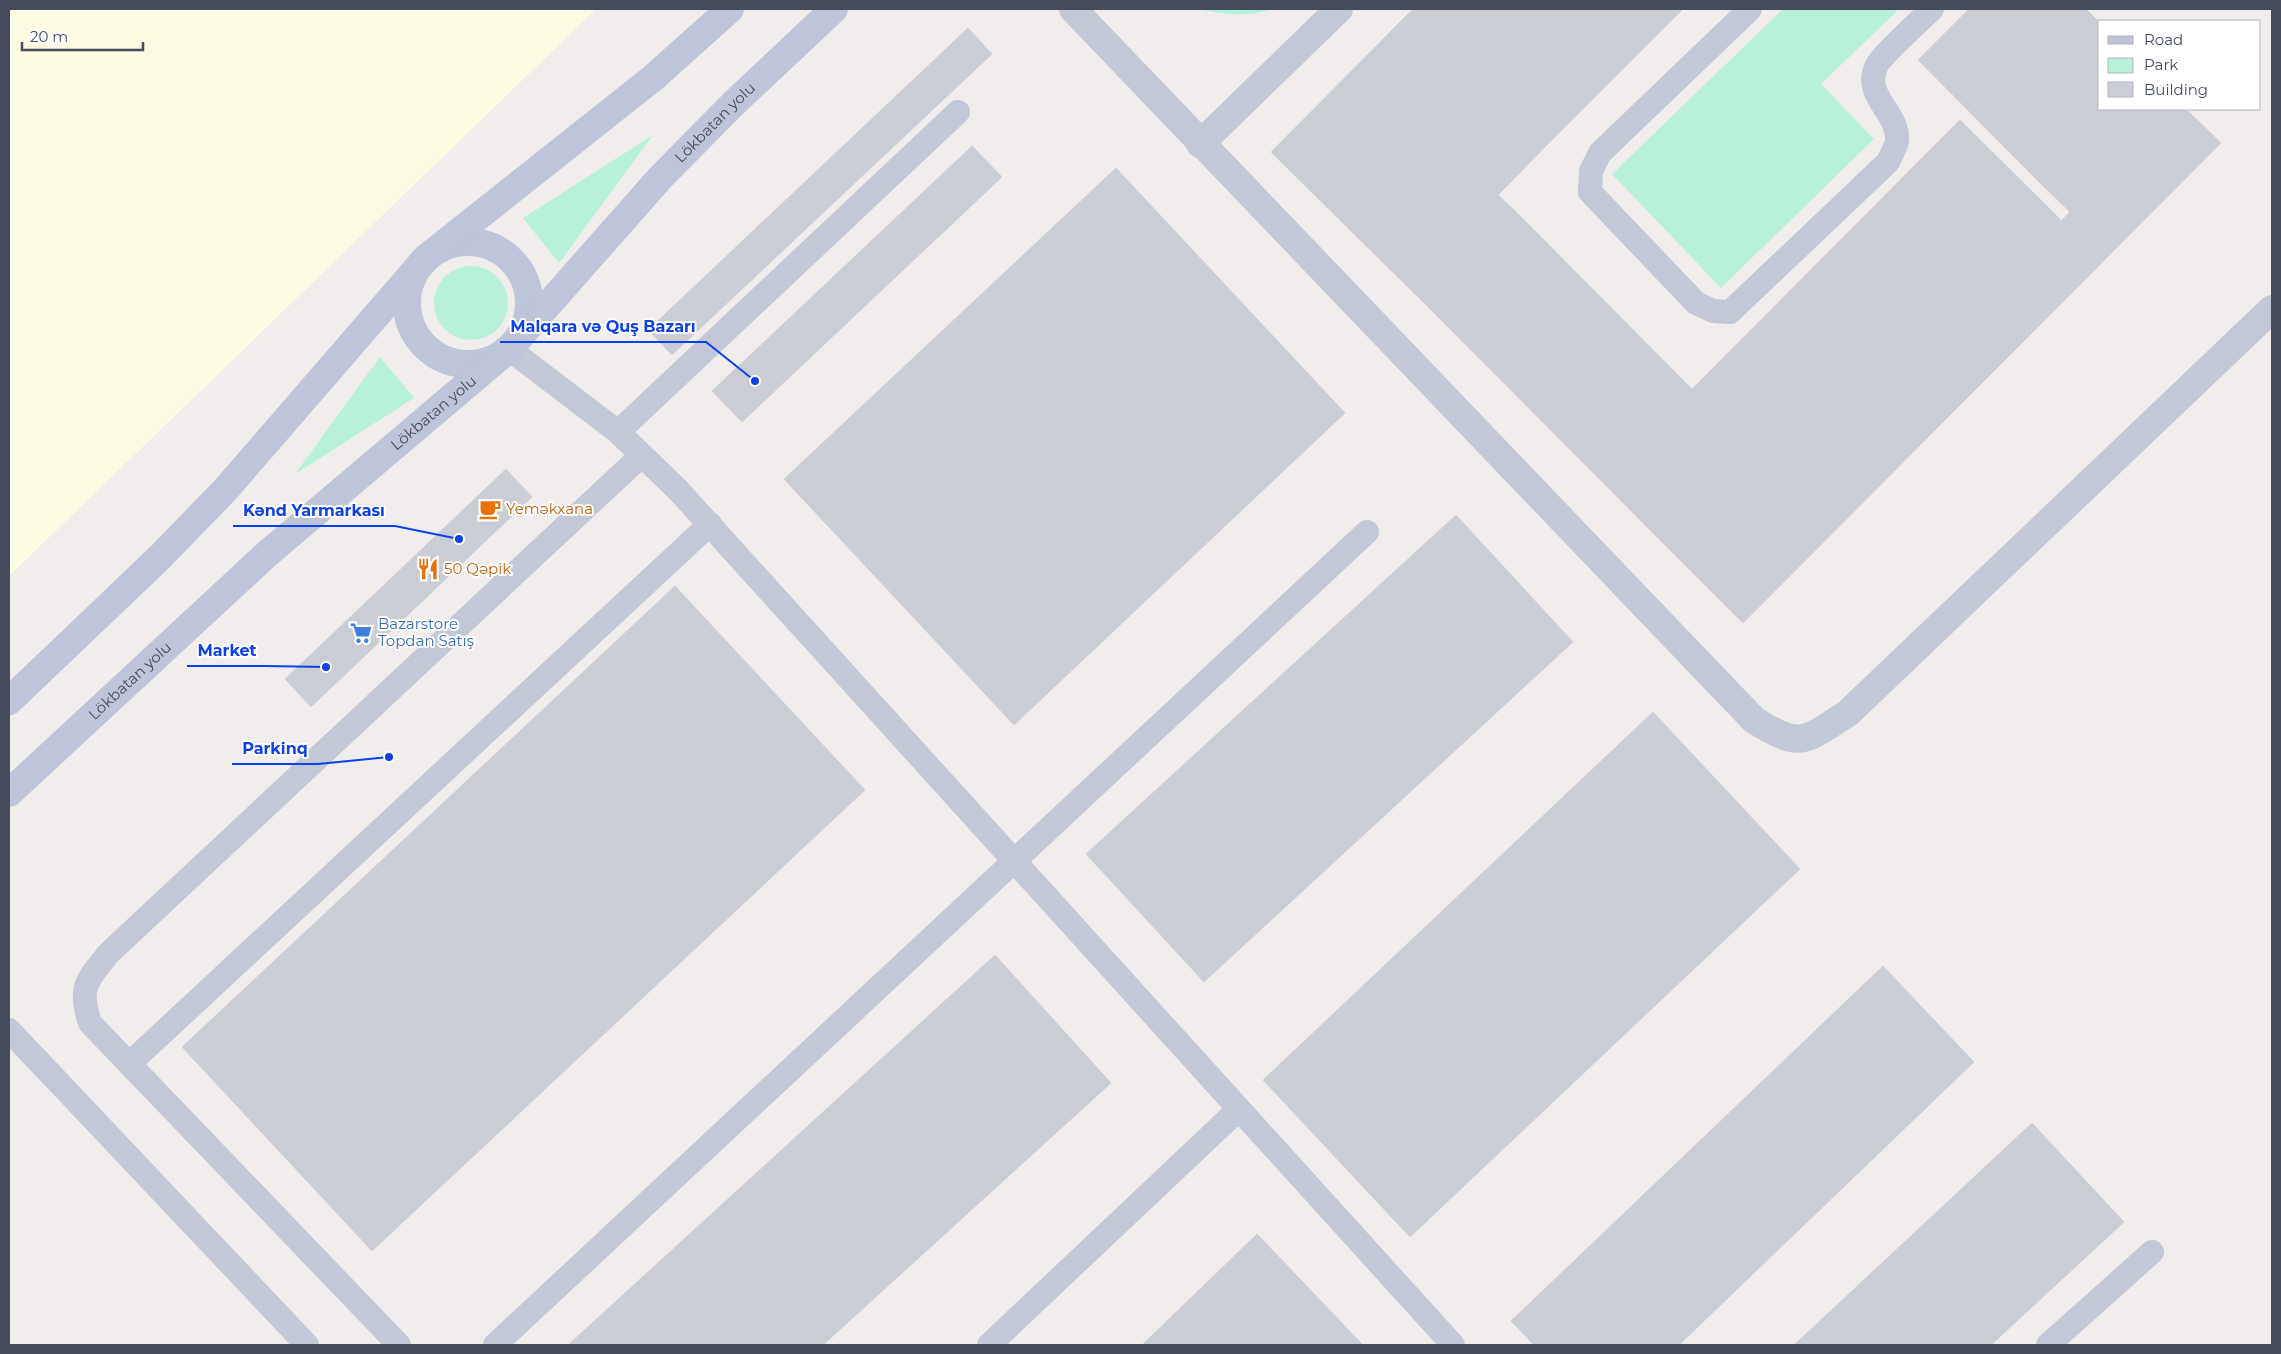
<svg xmlns="http://www.w3.org/2000/svg" width="2281" height="1354" font-family="Montserrat,sans-serif">
	<style>
		.commercial { fill: #fdfbe3 }
		.green { fill: #b7f1d9 }
		.building { fill: #cbcdd5; stroke: #d0d1d9 }
		.lines { fill: none; stroke-linecap: round; stroke-linejoin: round }
		.service { stroke: #c2c8d5; stroke-width: 24 }
		.minor { stroke: #c2c8d5; stroke-width: 28 }
		.secondary { stroke: #bec5d8; stroke-width: 28 }
		.labels { text-anchor: middle; stroke-width: 4; stroke-linejoin: round; paint-order: stroke }
		.street-label { font-size: 15px; fill: #444b5b; stroke: #fff }
		.food-label { font-size: 15px; fill: #c56008; stroke: #fff; text-anchor: start }
		.shop-label { font-size: 15px; fill: #366cbe; stroke: #fff; text-anchor: start }
		.leader { fill: none; stroke: #0c41ea; stroke-width: 2 }
		.callout-dot { fill: #0c41ea; stroke: #fff; stroke-width: 2 }
		.callout-label { font-size: 16px; text-anchor: middle; font-weight: bold; fill: #0c41ea; stroke: #fff; stroke-width: 4; stroke-linejoin: round; paint-order: stroke }
	</style>
	<rect width="100%" height="100%" fill="#f0edec"/>
	<path class="commercial" d="M9,9H596L9,576Z"/>
	<path class="green" d="M1197,9H1272C1246,18 1223,14 1197,9Z
		M1783,9H1899L1821,84L1874,139L1721,288L1612,174Z
		M653,135L559,263L523,218Z
		M434 303a37 37 0 1 1 74 0a37 37 0 1 1-74 0Z
		M380,357L414,398L295,474Z"/>
	<path class="building" d="M1413,9H1533L1471,71L1546,146L1498,195L1513,209L1422,301L1271,152Z
		M1533,9H1673L1678,14L1546,146L1471,71Z
		M1673,9H1683L1678,14Z
		M1969,9H2086L2100,23V109H2106L2036,179L1918,60Z
		M968,28L992,54L672,355L648,330Z
		M2106,109H2186L2221,143L1743,623L1702,582L2070,212L2036,179Z
		M1960,120L2062,221L1702,582L1422,301L1513,209L1692,389Z
		M972,146L1002,177L742,422L712,391Z
		M1116,168L1345,413L1014,725L784,479Z
		M506,469L532,497L311,707L285,679Z
		M1456,515L1573,642L1204,982L1086,854Z
		M675,586L865,790L372,1251L182,1047Z
		M1653,712L1800,869L1410,1237L1263,1080Z
		M995,955L1111,1083L823,1345H568Z
		M1883,966L1974,1062L1679,1345H1534L1511,1321Z
		M2032,1123L2124,1222L1991,1345H1794Z
		M1257,1234L1363,1345H1142Z"/>
	<g class="lines">
		<path class="service" d="M1750,9L1600,153L1591,171L1590,192L1696,303L1713,311L1730,312L1888,162C1891,155 1896,147 1897,141C1899,112 1863,97 1876,67C1880,56 1922,19 1932,9
			M509,349L618,432L679,491L1453,1345
			M618,432L958,112
			M9,1030L307,1345
			M129,1064L710,524
			M399,1345L90,1023C78,987 87,980 109,953L642,455
			M495,1345L1367,532
			M989,1345L1239,1109
			M2048,1345L2152,1252"/>
		<path class="minor" d="M1073,9L1754,720C1802,750 1804,741 1848,713L2272,309
			M1200,144L1339,9"/>
		<g class="secondary">
			<circle cx="468" cy="303" r="61"/>
			<path d="M9,701L160,557L226,489L426,258L653,78L730,9"/>
			<path id="s1" d="M9,793L267,554L509,349L660,178L732,105L834,9"/>
		</g>
	</g>
	<defs>
		<g id="cafe-bare" transform="scale(1.725)"><path d="M-5.5-4.5H6V0H3Q3 3.5 0 3.5H-2.5Q-5.5 3.5-5.5 0ZM3-3.2v2h1.7v-2ZM-6 4.5H4V6H-6Z" fill="#e8710a" stroke="#fff" stroke-width="2.5" paint-order="stroke"/></g>
		<g id="restaurant-bare" transform="scale(1.725)"><path d="M-5-6h1v4h1v-4h1v4h1v-4h1v5L-1.5 .5V6h-2V.5L-5-1ZM5-6V6H3V1.5H1.5Q1.5-4 5-6Z" fill="#e8710a" stroke="#fff" stroke-width="2.5" paint-order="stroke"/></g>
		<g id="supermarket-bare" transform="scale(1.725)"><path d="M-6-5.5h2.5l.6 2H6L4.5 2H-2.5L-4.4-4H-6ZM-1.5 3.2a1.3 1.3 0 1 0 .1 0ZM3 3.2a1.3 1.3 0 1 0 .1 0Z" fill="#3f7fe0" stroke="#fff" stroke-width="2.5" paint-order="stroke"/></g>
	</defs>
	<g fill-rule="evenodd">
		<use href="#cafe-bare" x="490" y="509"/>
		<use href="#restaurant-bare" x="428" y="569"/>
		<use href="#supermarket-bare" x="361" y="633"/>
	</g>
	<g class="labels">
		<g class="street-label">
			<text dy="5" stroke="none"><textPath href="#s1" startOffset="975">Lökbatan yolu</textPath></text>
			<text dy="5" stroke="none"><textPath href="#s1" startOffset="570">Lökbatan yolu</textPath></text>
			<text dy="5" stroke="none"><textPath href="#s1" startOffset="165">Lökbatan yolu</textPath></text>
		</g>
		<g class="food-label">
			<text x="506" y="514">Yeməkxana</text>
			<text x="444" y="574">50 Qəpik</text>
		</g>
		<g class="shop-label">
			<text x="378" y="629">Bazarstore<tspan x="378" dy="17">Topdan Satış</tspan></text>
		</g>
	</g>
	<path class="leader" d="M755 381L706 342H500M459 539L395 526H233M326 667L266 666H187M389 757L318 764H232"/>
	<g class="callout-dot">
		<circle cx="755" cy="381" r="5"/>
		<circle cx="459" cy="539" r="5"/>
		<circle cx="326" cy="667" r="5"/>
		<circle cx="389" cy="757" r="5"/>
	</g>
	<g class="callout-label">
		<text x="603" y="332">Malqara və Quş Bazarı</text>
		<text x="314" y="516">Kənd Yarmarkası</text>
		<text x="227" y="656">Market</text>
		<text x="275" y="754">Parkinq</text>
	</g>
	<rect width="2281" height="1354" fill="none" stroke="#444b5b" stroke-width="20"/>
	<rect x="2098" y="20" width="162" height="90" fill="#ffffff" stroke="#b4b7bd"/>
	<rect x="2108" y="36" width="25" height="8" fill="#bec5d8" stroke="#b4b7bd"/>
	<text x="2144" y="45" font-size="15" fill="#444b5b">Road</text>
	<rect x="2108" y="58" width="25" height="15" fill="#b7f1d9" stroke="#b4b7bd"/>
	<text x="2144" y="70" font-size="15" fill="#444b5b">Park</text>
	<rect x="2108" y="82" width="25" height="15" fill="#cbcdd5" stroke="#b4b7bd"/>
	<text x="2144" y="95" font-size="15" fill="#444b5b">Building</text>
	<path d="M22 42v8h121v-8" fill="none" stroke="#444b5b" stroke-width="2.5"/>
	<text x="30" y="42" font-size="15" fill="#444b5b" stroke="#ffffff" stroke-width="4" paint-order="stroke">20 m</text>
</svg>
